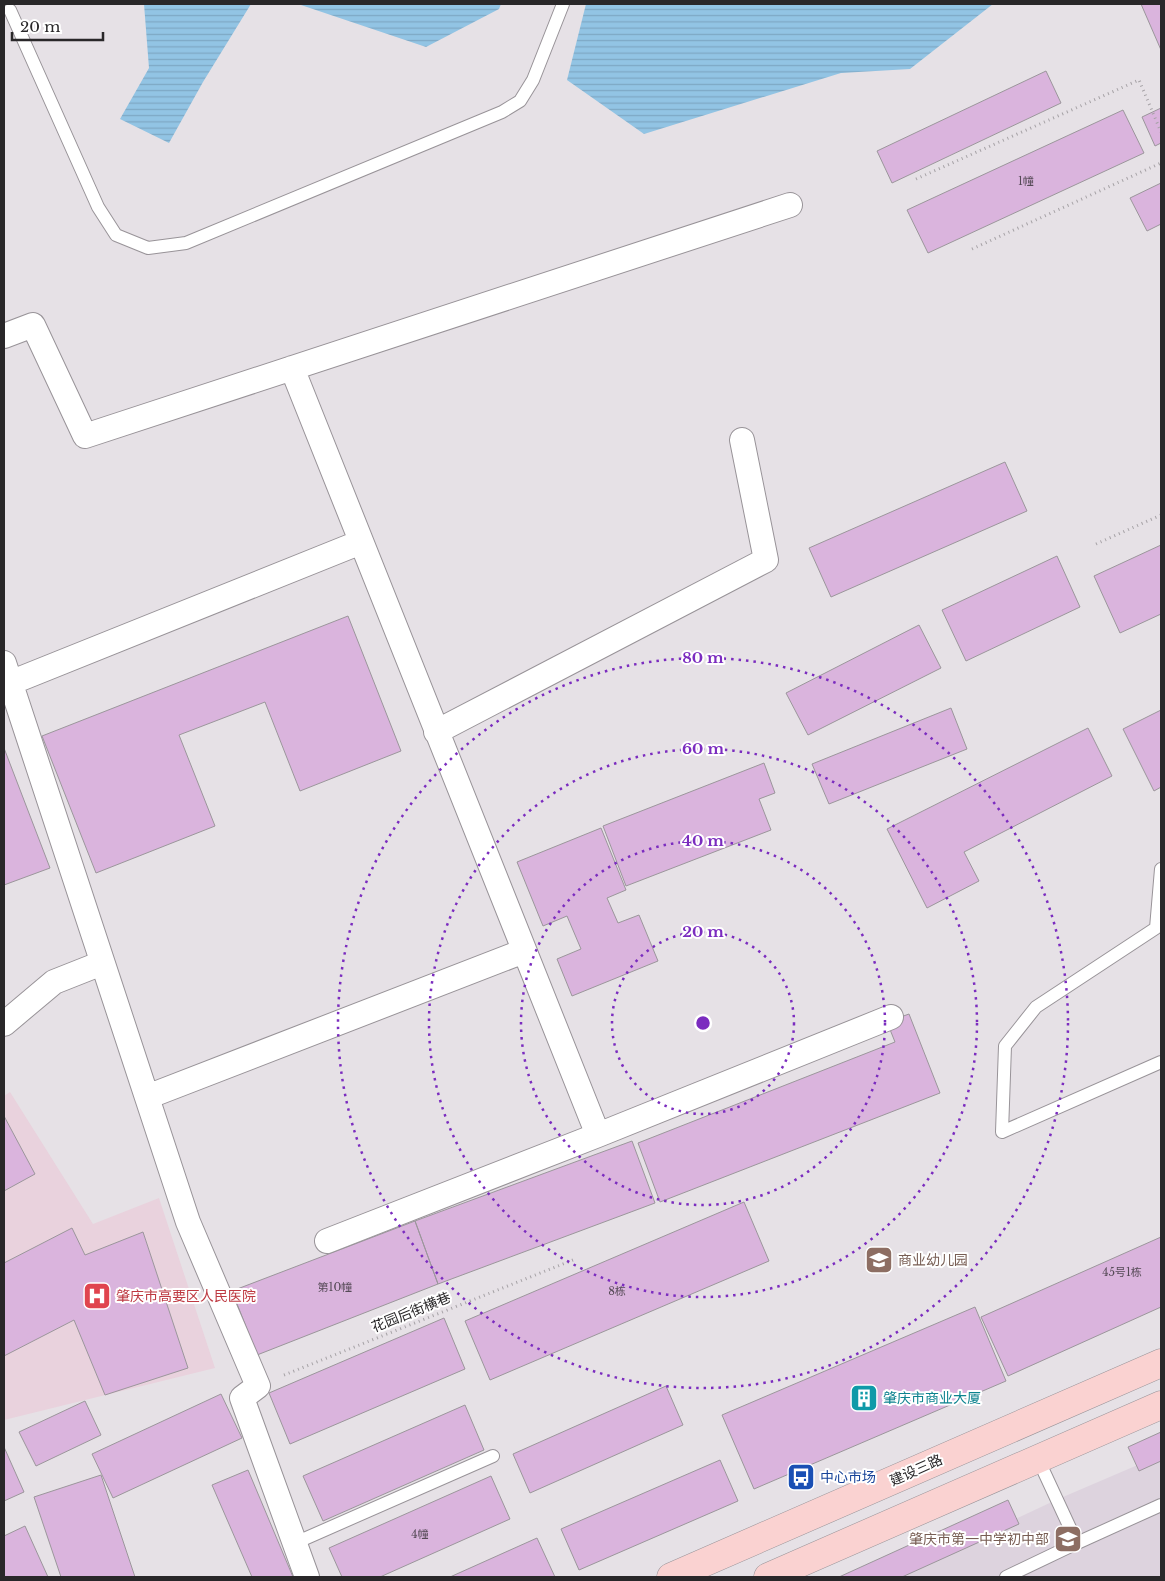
<svg xmlns="http://www.w3.org/2000/svg" width="1165" height="1581" font-family="'Libre Baskerville','Noto Sans SC',serif">
	<style>
		.built { fill: #ddd3de }
		.medical { fill: #e9d2dd }
		.water { fill: url(#water-rules) }
		.building { fill: #dab4dd; stroke: #9b969b }
		.lines { fill: none; stroke-linecap: round; stroke-linejoin: round }
		.lane-casing { stroke: #989398; stroke-width: 14 }
		.street-casing { stroke: #989398; stroke-width: 26 }
		.secondary-casing { stroke: #989398; stroke-width: 29 }
		.path { stroke: #a6a2a6; stroke-width: 3; stroke-dasharray: 1 4; stroke-linecap: butt }
		.lane { stroke: #fff; stroke-width: 12 }
		.street { stroke: #fff; stroke-width: 24 }
		.secondary { stroke: #fad2d1; stroke-width: 28 }
		.ring { fill: none; stroke: #7b2cbf; stroke-width: 2.5; stroke-dasharray: 2.5 5 }
		.labels { text-anchor: middle; stroke-width: 4; stroke-linejoin: round; paint-order: stroke }
		.number-label { font-size: 11px; fill: #554a56 }
		.education-label { font-size: 14px; fill: #785e54; stroke: #fff; text-anchor: start }
		.health-label { font-size: 14px; fill: #be3a42; stroke: #fff; text-anchor: start }
		.street-label { font-size: 14px; fill: #292729; stroke: #fff }
		.culture-label { font-size: 14px; fill: #0d838f; stroke: #fff; text-anchor: start }
		.transit-label { font-size: 14px; fill: #164399; stroke: #fff; text-anchor: start }
		.centre { fill: #7b2cbf; stroke: #fff; stroke-width: 2.5 }
		.ring-label { font-size: 15px; text-anchor: middle; font-weight: bold; fill: #7b2cbf; stroke: #fff; stroke-width: 4; stroke-linejoin: round; paint-order: stroke }
	</style>
	<defs>
		<pattern id="water-rules" width="6" height="5" patternUnits="userSpaceOnUse" patternTransform="scale(1.25)"><rect width="6" height="5" fill="#92c4e4"/><path d="M0 2.5h6" fill="none" stroke="#7ea8c4"/></pattern>
	</defs>
	<rect width="100%" height="100%" fill="#e6e1e6"/>
	<path class="built" d="M1161,1455V1577H892L1056,1500Z"/>
	<path class="medical" d="M10,1092L93,1224L159,1198L215,1368L4,1420V1096Z"/>
	<path class="water" d="M144,4H251L203,82L169,143L120,119L149,68Z
		M298,4H501L499,9L426,47Z
		M586,4H993L910,69L841,73L644,134L567,80Z"/>
	<path class="building" d="M1141,4H1161V50Z
		M1046,71L1061,103L892,183L877,151Z
		M1161,108V143L1155,146L1142,117Z
		M1123,110L1144,153L928,253L907,210Z
		M1161,183V224L1147,231L1130,198Z
		M1005,462L1027,511L831,597L809,548Z
		M1161,545V614L1120,633L1094,576Z
		M1057,556L1080,607L966,661L942,610Z
		M348,616L401,751L300,791L265,702L179,735L215,826L96,873L42,736Z
		M919,625L941,668L808,735L786,693Z
		M951,708L967,749L829,804L812,764Z
		M1161,710V787L1154,791L1123,729Z
		M1088,728L1112,776L964,852L979,881L927,908L887,829Z
		M4,748L50,868L4,885Z
		M764,763L775,793L759,799L771,830L626,886L603,826Z
		M601,828L626,890L607,898L618,923L639,915L658,961L572,996L557,959L581,949L567,916L543,926L517,862Z
		M909,1014L940,1093L660,1202L638,1143L895,1042L887,1022Z
		M4,1116L35,1174L4,1191Z
		M632,1141L655,1203L438,1284L415,1221Z
		M744,1202L769,1261L490,1380L465,1321Z
		M415,1221L438,1284L257,1355L232,1291Z
		M72,1228L85,1255L143,1232L188,1368L105,1395L74,1320L4,1356V1263Z
		M1161,1237V1307L1008,1376L981,1317Z
		M975,1307L1006,1381L754,1489L722,1415Z
		M444,1318L465,1369L290,1444L269,1393Z
		M666,1386L683,1425L530,1493L513,1454Z
		M221,1394L242,1438L113,1498L92,1454Z
		M85,1401L101,1435L36,1466L19,1432Z
		M465,1405L484,1450L323,1521L303,1476Z
		M1161,1432V1461L1139,1471L1128,1447Z
		M4,1447L24,1492L4,1501Z
		M720,1460L738,1501L579,1570L561,1529Z
		M248,1470L293,1577H252L212,1485Z
		M101,1475L135,1577H61L34,1497Z
		M491,1476L510,1519L380,1577H342L329,1548Z
		M1008,1500L1019,1524L902,1577H839Z
		M25,1526L48,1577H4V1536Z
		M537,1538L555,1577H450Z"/>
	<g class="lines">
		<g class="lane-casing">
			<path id="lane" d="M10,10L98,207L116,235L148,248L186,243L502,112L520,101L533,80L563,4
				M1161,869L1156,928L1036,1007L1005,1046L1002,1132L1161,1062
				M295,1543L493,1456
				M1077,1543L1161,1505
				M1006,1577L1077,1543L1038,1459"/>
		</g>
		<g class="street-casing">
			<path id="street" d="M4,336L33,325L85,436L790,205
				M292,368L598,1135
				M4,663L188,1222L258,1386L242,1398L307,1577
				M10,683L361,542
				M436,732L766,560L742,440
				M4,1024L54,982L102,963
				M147,1097L524,951
				M327,1241L598,1135L891,1017"/>
		</g>
		<g class="secondary-casing">
			<path id="secondary" d="M671,1577L1161,1363
				M768,1577L1161,1405"/>
		</g>
		<path class="path" d="M916,179L1139,80L1161,132
			M972,249L1161,163
			M1096,544L1161,515
			M284,1375L573,1260"/>
		<use href="#lane" class="lane"/>
		<use href="#street" class="street"/>
		<use href="#secondary" class="secondary"/>
	</g>
	<g class="ring">
		<circle cx="703" cy="1023" r="91"/>
		<circle cx="703" cy="1023" r="182"/>
		<circle cx="703" cy="1023" r="274"/>
		<circle cx="703" cy="1023" r="365"/>
	</g>
	<defs>
		<g id="school-square" transform="scale(1.4375)"><rect x="-9" y="-9" width="18" height="18" rx="4" fill="#8d6e63" stroke="#fff"/><path d="M0-5L7-2L0 1L-7-2ZM-4 1L0 2.5L4 1V4Q0 6-4 4Z" fill="#fff"/></g>
		<g id="hospital-square" transform="scale(1.4375)"><rect x="-9" y="-9" width="18" height="18" rx="4" fill="#e0444e" stroke="#fff"/><path d="M-5-5h3v3.5h4V-5h3V5h-3V1.5h-4V5h-3Z" fill="#fff"/></g>
		<g id="building-square" transform="scale(1.4375)"><rect x="-9" y="-9" width="18" height="18" rx="4" fill="#0f9aa8" stroke="#fff"/><path d="M-4-6H4V6H1V3H-1V6H-4ZM-2.5-4.3h1.7v1.8h-1.7ZM.8-4.3h1.7v1.8H.8ZM-2.5-1h1.7V.8h-1.7ZM.8-1h1.7V.8H.8Z" fill="#fff"/></g>
		<g id="bus-square" transform="scale(1.4375)"><rect x="-9" y="-9" width="18" height="18" rx="4" fill="#1a4fb4" stroke="#fff"/><path d="M-5-6H5V4H4V6H2V4H-2V6H-4V4H-5ZM-3.5-4V0h7V-4ZM-3.5 1.2v1.5H-2V1.2ZM2 1.2v1.5H3.5V1.2Z" fill="#fff"/></g>
	</defs>
	<g fill-rule="evenodd">
		<use href="#school-square" x="879" y="1260"/>
		<use href="#hospital-square" x="97" y="1296"/>
		<use href="#building-square" x="864" y="1398"/>
		<use href="#bus-square" x="801" y="1477"/>
		<use href="#school-square" x="1068" y="1539"/>
	</g>
	<g class="labels">
		<g class="number-label">
			<text x="1026" y="185">1幢</text>
			<text x="1122" y="1276">45号1栋</text>
			<text x="335" y="1291">第10幢</text>
			<text x="617" y="1295">8栋</text>
			<text x="420" y="1538">4幢</text>
		</g>
		<g class="education-label">
			<text x="898" y="1265">商业幼儿园</text>
			<text x="1049" y="1544" text-anchor="end">肇庆市第一中学初中部</text>
		</g>
		<g class="health-label">
			<text x="116" y="1301">肇庆市高要区人民医院</text>
		</g>
		<g class="street-label">
			<text transform="translate(411 1312) rotate(-22)" y="5">花园后街横巷</text>
			<text transform="translate(916 1470) rotate(-24)" y="5">建设三路</text>
		</g>
		<g class="culture-label">
			<text x="883" y="1403">肇庆市商业大厦</text>
		</g>
		<g class="transit-label">
			<text x="820" y="1482">中心市场</text>
		</g>
	</g>
	<circle cx="703" cy="1023" r="8" class="centre"/>
	<g class="ring-label">
		<text x="703" y="663">80 m</text>
		<text x="703" y="754">60 m</text>
		<text x="703" y="846">40 m</text>
		<text x="703" y="937">20 m</text>
	</g>
	<rect width="1165" height="1581" fill="none" stroke="#292729" stroke-width="10"/>
	<path d="M12 32v8h91v-8" fill="none" stroke="#292729" stroke-width="2.5"/>
	<text x="20" y="32" font-size="15" fill="#292729" stroke="#ffffff" stroke-width="4" paint-order="stroke">20 m</text>
</svg>
